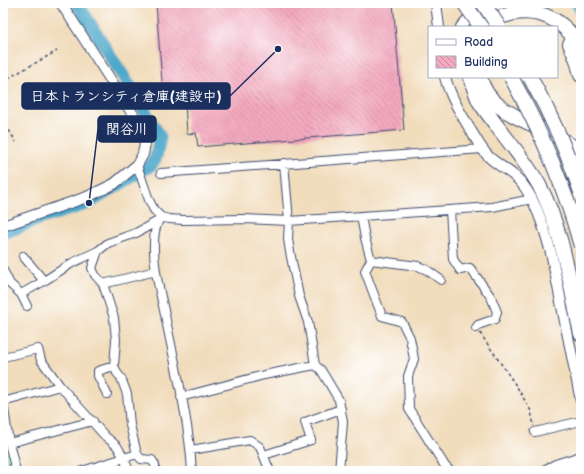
<svg xmlns="http://www.w3.org/2000/svg" width="584" height="474" font-family="'Balsamiq Sans','Klee One',sans-serif">
	<style>
		.green { fill: #82d79a; stroke: #4e837c }
		.lines { fill: none; stroke-linecap: round; stroke-linejoin: round }
		.river { stroke: #4da8cb; stroke-width: 13 }
		.building { fill: url(#building-back-hatch) }
		.minor-casing { stroke: #3b496c; stroke-width: 10 }
		.tertiary-casing { stroke: #3b496c; stroke-width: 12 }
		.primary-casing { stroke: #3b496c; stroke-width: 14 }
		.motorway-casing { stroke: #3b496c; stroke-width: 16 }
		.path { stroke: #3b496c; stroke-width: 1.5; stroke-dasharray: 3 3; stroke-linecap: butt }
		.minor { stroke: #fff; stroke-width: 8 }
		.tertiary { stroke: #fff; stroke-width: 10 }
		.primary { stroke: #fff; stroke-width: 12 }
		.motorway { stroke: #fff; stroke-width: 14 }
		.motorway-bridge-casing { stroke: #3b496c; stroke-width: 16; stroke-linecap: butt }
		.motorway-bridge { stroke: #fff; stroke-width: 14 }
		.leader { fill: none; stroke: #1b2f5e; stroke-width: 1.5 }
		.callout-dot { fill: #1b2f5e; stroke: #fff; stroke-width: 1.5 }
		.callout { fill: #1b2f5e; stroke: #1b2f5e; stroke-width: 1.5 }
		.callout-label { font-size: 14px; text-anchor: middle; font-weight: bold; fill: #fff }
	</style>
	<defs>
		<pattern id="building-back-hatch" width="6" height="6" patternUnits="userSpaceOnUse"><rect width="6" height="6" fill="#f4a9bf"/><path d="M-1 5l2 2M0 0l6 6M5-1l2 2" fill="none" stroke="#c58a9e"/></pattern>
	</defs>
	<rect width="100%" height="100%" fill="#fff"/>
	<filter id="ink" filterUnits="userSpaceOnUse"><feTurbulence type="fractalNoise" baseFrequency=".025" numOctaves="2"/><feDisplacementMap in="SourceGraphic" scale="8" xChannelSelector="R" yChannelSelector="G"/><feConvolveMatrix kernelMatrix="1 2 1 2 8 2 1 2 1" color-interpolation-filters="sRGB"/></filter>
	<filter id="wash" filterUnits="userSpaceOnUse"><feTurbulence type="fractalNoise" baseFrequency=".012" numOctaves="4" result="noise"/><feDisplacementMap in="SourceGraphic" scale="16" xChannelSelector="R" yChannelSelector="G"/><feGaussianBlur stdDeviation="0.9" result="paint"/><feColorMatrix in="noise" values="0 0 0 0 0 0 0 0 0 0 0 0 0 0 0 0 0 1.4 0 .05"/><feComposite in="paint" operator="in"/></filter>
	<g filter="url(#wash)">
		<rect width="100%" height="100%" fill="#f1dcbb"/>
		<path class="green" d="M3,426L14,471H3Z"/>
		<g class="lines">
			<path class="river" d="M577,3L581,10
				M3,233L41,218L89,203L151,165L156,157L160,137L134,93L77,3"/>
		</g>
		<g id="blocks">
			<path class="building" d="M166,3H393L404,130L198,147L196,133L187,134L185,103L173,104L172,94L163,95L156,4Z"/>
		</g>
	</g>
	<g filter="url(#ink)">
		<use href="#blocks" fill-opacity="0" stroke="#3b496c" stroke-width="1"/>
		<g class="lines">
			<g class="minor-casing">
				<path id="minor" d="M284,163L289,221L288,239L290,252L299,296L308,322L315,365
					M137,165L149,200L154,210L161,217L169,219L184,220L244,219L289,221L492,207L532,199
					M161,173L482,149
					M450,210L453,259L460,270L470,268L491,297L497,312L495,319L478,325L476,328
					M361,216L365,238L371,260L365,271L382,316L402,322L410,338L414,359L408,376L409,409L445,466L450,471
					M161,217C156,224 154,233 154,243C153,267 160,291 165,315C175,366 189,419 192,471
					M98,251L92,268L95,275L103,284L114,318L116,340L114,366L117,373L121,378L127,394L130,425L137,454L141,459L152,460L155,465V471
					M23,256L44,281
					M371,260L418,266L427,270L441,280
					M3,270L10,284L21,294L27,306
					M103,284L156,271
					M21,294L44,281L72,263L98,251L108,243L136,233L158,221
					M3,357L38,349L41,360L60,386L105,436L117,446L124,458L129,471
					M107,394L98,376V371L114,366
					M181,397L264,375L315,365L321,370L339,400L343,422L339,471
					M3,402L9,443L16,471
					M3,402L60,386
					M535,432L581,421
					M9,443L93,421
					M191,450L250,440L260,447L270,471
					M264,455L311,440L305,422L341,409
					M82,471L137,454"/>
			</g>
			<g class="tertiary-casing">
				<path id="tertiary" d="M436,3L439,27
					M461,27L473,13L488,3
					M445,77C450,96 460,112 470,129C476,139 481,149 489,157C501,168 517,174 526,189C539,209 546,234 552,257L581,401
					M3,226L87,197L114,184L137,165L143,154L145,144L143,133L134,116L61,3"/>
			</g>
			<g class="primary-casing">
				<path id="primary" d="M546,471L556,466L581,458"/>
			</g>
			<g class="motorway-casing">
				<path id="motorway" d="M485,27C518,0 564,11 581,51
					M570,44L577,60L581,75
					M470,77L475,91L479,101C498,130 522,155 539,185C563,230 570,285 581,334
					M480,77C490,123 556,122 581,156"/>
			</g>
			<path class="path" d="M3,81L57,51
				M3,120L16,142
				M480,333L517,387L531,411L534,426"/>
			<use href="#minor" class="minor"/>
			<use href="#tertiary" class="tertiary"/>
			<use href="#primary" class="primary"/>
			<use href="#motorway" class="motorway"/>
			<g class="motorway-bridge-casing">
				<path id="motorway-bridge" d="M464,3L481,27
					M483,3L499,27
					M511,77C541,131 565,187 581,246
					M530,77C550,113 568,153 581,192"/>
			</g>
			<use href="#motorway-bridge" class="motorway-bridge"/>
		</g>
	</g>
	<path class="leader" d="M278 49L230 96M89 203L98 129"/>
	<g class="callout-dot">
		<circle cx="278" cy="49" r="4"/>
		<circle cx="89" cy="203" r="4"/>
	</g>
	<g class="callout">
		<rect x="22" y="83" width="208" height="26" rx="4"/>
		<rect x="98" y="116" width="58" height="26" rx="4"/>
	</g>
	<g class="callout-label">
		<text x="126" y="101">日本トランシティ倉庫(建設中)</text>
		<text x="127" y="134">関谷川</text>
	</g>
	<rect width="584" height="474" fill="none" stroke="#fff" stroke-width="16"/>
	<rect x="428" y="26" width="130" height="52" fill="#ffffff" stroke="#a4acbf"/>
	<rect x="436" y="39" width="20" height="6" fill="#ffffff" stroke="#a4acbf"/>
	<text x="464" y="46" font-size="12" fill="#1b2f5e">Road</text>
	<rect x="436" y="56" width="20" height="12" fill="url(#building-back-hatch)" stroke="#a4acbf"/>
	<text x="464" y="66" font-size="12" fill="#1b2f5e">Building</text>
</svg>
